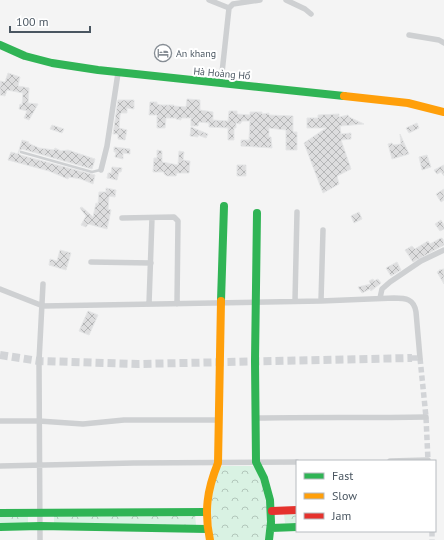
<svg xmlns="http://www.w3.org/2000/svg" width="444" height="540" font-family="'PT Sans',sans-serif">
	<style>
		.park { fill: url(#park-crowns) }
		.building { fill: url(#building-cross-hatch); stroke: #e5e6e7 }
		.lines { fill: none; stroke-linecap: round; stroke-linejoin: round }
		.street-tunnel { stroke: #d2d4d7; stroke-width: 5.5; stroke-dasharray: 5.5 3; stroke-linecap: butt }
		.secondary-tunnel { stroke: #d2d4d7; stroke-width: 8; stroke-dasharray: 8 4; stroke-linecap: butt }
		.lane { stroke: #ced0d2; stroke-width: 2.5 }
		.street { stroke: #ced0d2; stroke-width: 5.5 }
		.fast { stroke: #30b455; stroke-width: 8 }
		.slow { stroke: #ff9f0a; stroke-width: 8 }
		.jam { stroke: #e5322d; stroke-width: 8 }
		.labels { text-anchor: middle; stroke-width: 4; stroke-linejoin: round; paint-order: stroke }
		.poi-label { font-size: 10px; fill: #4a5661; stroke: #fff; text-anchor: start }
		.street-label { font-size: 10px; fill: #4a5661; stroke: #fff }
	</style>
	<defs>
		<pattern id="park-crowns" width="20" height="18" patternUnits="userSpaceOnUse"><rect width="20" height="18" fill="#d9f2e3"/><path d="M2 6a3 3 0 1 1 6 0M12 15a3 3 0 1 1 6 0" fill="none" stroke="#b2c7bb"/></pattern>
		<pattern id="building-cross-hatch" width="8" height="8" patternUnits="userSpaceOnUse"><rect width="8" height="8" fill="#ddddde"/><path d="M0 0l8 8M0 8l8-8" fill="none" stroke="#b5b6b7"/></pattern>
	</defs>
	<rect width="100%" height="100%" fill="#f4f4f4"/>
	<path class="park" d="M222,466H253L257,470C265,494 271,514 266,540H214C210,520 210,500 216,480C217,474 218,470 222,466Z
		M195,514L196,525L54,524V515Z
		M284,514H297V523H285Z
		M28,515V524L0,525V516Z"/>
	<path class="building" d="M8,73L20,77L18,86L29,88L28,103L38,104L29,120L24,118L27,111L19,109L20,104L22,105L23,93L7,90L5,96L0,95V81L5,82Z
		M187,99L200,100V110L213,112V120L228,121L229,111H237V114L250,115V112H262V114L269,113V115L293,116V132H297V150H286V130L269,128V137H271L272,148L241,146V140H249L250,121H242L240,124L236,123V128H234V140H228V128L209,127V123L199,122L198,126H191V118H181V120L176,119V118H166L165,128H157V115H149L150,102H157V104L161,105H174V106L186,107Z
		M118,100H134V109L127,108V113H121L120,115L119,128L127,130L125,140L118,139V134H113Z
		M339,114V117L348,115L349,117L364,124L340,126L341,134L351,133V139L341,140L351,169L337,176L339,184L323,193L304,143L326,128H307V118H318V115Z
		M417,123L419,128L409,133L406,128Z
		M52,125L64,129L62,133L50,129Z
		M191,127L208,134L206,138L198,135V137L190,136Z
		M400,134L409,154L392,159L388,144L392,143L393,145L401,144Z
		M22,140L29,142L28,143L39,148L54,150L55,148L61,151L68,150L95,159L92,169L22,149L18,152L20,155L95,175L93,184L81,179L69,177L68,179L49,171L8,160L11,152L18,154Z
		M114,147L130,149V154L123,153V159L115,157L116,152H114Z
		M157,150L162,151V162L178,165L179,151L184,152L183,160L190,161L189,173H177L176,176H167L164,174V172H153L154,158H157Z
		M427,155L431,167L422,170L419,157Z
		M237,165H246V176H237Z
		M444,165V176L441,172L437,174L434,170Z
		M112,167L122,168L121,172H119L117,180L107,178L108,173H111Z
		M106,188L116,190L115,197L109,196L108,209L111,210L107,229L88,224L86,227L81,225L86,216L80,208L82,207L93,217L96,203L98,204L99,192H106Z
		M444,189V200L441,202L436,194Z
		M359,212L362,219L354,223L351,216Z
		M441,220L444,225V229L440,231L435,224Z
		M441,238L443,239L444,245L413,262L405,250L412,246L415,249L428,241L430,244Z
		M60,250L71,253L66,270L49,265L50,259L57,261Z
		M397,262L401,270L391,276L386,268Z
		M444,269V284L437,272L439,271V270Z
		M373,279L374,281L378,279L381,283L371,291L370,289L362,293L358,287L371,284L369,281Z
		M88,311L98,315L89,335L79,331Z"/>
	<g class="lines">
		<path class="street-tunnel" d="M412,358H420L426,417L428,461
			M432,531V540"/>
		<path class="secondary-tunnel" d="M0,355L39,361L138,364L412,358"/>
		<path class="lane" d="M21,152L92,172L100,170"/>
		<path class="street" d="M209,0L229,8
			M286,0L305,9L311,14
			M409,35L439,40L444,43
			M221,82L229,8L233,4L260,0
			M101,170L107,146L118,73
			M122,218L174,217L178,221L177,304
			M91,262L151,263
			M0,289L43,306L321,301L323,230
			M380,298L382,289L390,282L421,261L444,250
			M295,301L297,212
			M321,301L394,298C406,298 414,299 416,312L420,358
			M149,304L152,218
			M256,418C313,417 369,418 426,417
			M0,421H39L83,424L124,420H218
			M390,461L428,460
			M0,466L134,463L297,462
			M40,540L39,361L43,284"/>
		<path class="fast" d="M0,45L25,56L52,63L98,70L344,96
			M257,213L255,361L256,462L264,478L270,500L271,522L269,540
			M221,301L224,206
			M0,513L206,512
			M0,527L40,526L207,529
			M271,528L297,527"/>
		<path class="slow" d="M344,96L408,103L444,112
			M210,540C204,512 207,490 218,463L221,301"/>
		<path class="jam" d="M272,511L297,510"/>
	</g>
	<defs>
		<g id="hotel-ring" transform="scale(0.9)"><circle r="9.5" fill="#fff" stroke="#868d94" stroke-width="1.5"/><path d="M-6-4.5h1.5V1H6V5H4.5V3h-9V5H-6ZM-4 0a1.8 1.8 0 1 1 3.6 0ZM.5 0V-2.5h3Q6-2.5 6 0Z" fill="#868d94"/></g>
	</defs>
	<g fill-rule="evenodd">
		<use href="#hotel-ring" x="163" y="53"/>
	</g>
	<g class="labels">
		<g class="poi-label">
			<text x="176" y="57">An khang</text>
		</g>
		<g class="street-label">
			<text transform="translate(222 73) rotate(5)" y="4">Hà Hoàng Hổ</text>
		</g>
	</g>
	<rect x="296" y="460" width="140" height="72" fill="#ffffff" stroke="#b7bbc0"/>
	<rect x="304" y="473" width="20" height="6" fill="#30b455" stroke="#b7bbc0"/>
	<text x="332" y="480" font-size="12" fill="#4a5661">Fast</text>
	<rect x="304" y="493" width="20" height="6" fill="#ff9f0a" stroke="#b7bbc0"/>
	<text x="332" y="500" font-size="12" fill="#4a5661">Slow</text>
	<rect x="304" y="513" width="20" height="6" fill="#e5322d" stroke="#b7bbc0"/>
	<text x="332" y="520" font-size="12" fill="#4a5661">Jam</text>
	<path d="M10 26v6h80v-6" fill="none" stroke="#4a5661" stroke-width="2"/>
	<text x="16" y="26" font-size="12" fill="#4a5661" stroke="#ffffff" stroke-width="3" paint-order="stroke">100 m</text>
</svg>
